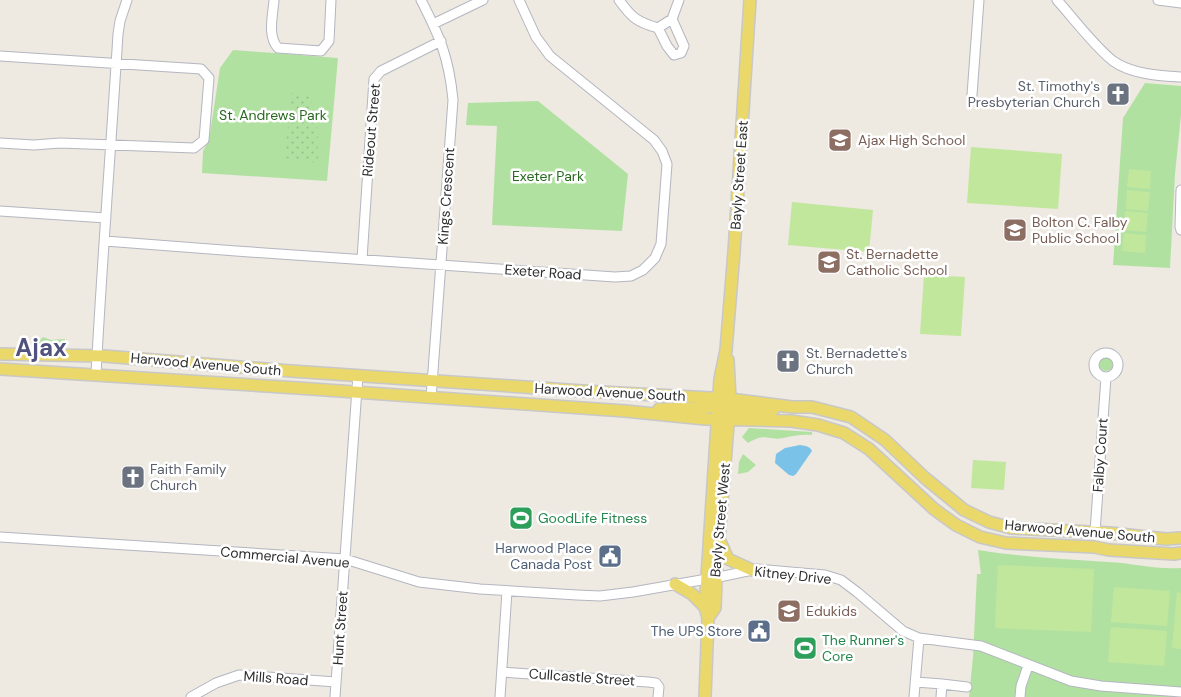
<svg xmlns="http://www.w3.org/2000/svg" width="1181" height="697" font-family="'DM Sans',sans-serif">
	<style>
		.grass { fill: #b1e1a1 }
		.garden { fill: url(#garden-dots) }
		.pitch { fill: #c1e79d }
		.water { fill: #7bc2e9 }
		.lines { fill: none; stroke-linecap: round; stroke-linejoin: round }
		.minor-casing { stroke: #b4b6c0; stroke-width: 11 }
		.major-casing { stroke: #c8c8c8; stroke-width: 14 }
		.minor { stroke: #fff; stroke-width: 9 }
		.major { stroke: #ead86a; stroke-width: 11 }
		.labels { text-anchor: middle; stroke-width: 5; stroke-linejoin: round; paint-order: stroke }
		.worship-label { font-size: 14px; fill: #5b616d; stroke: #fff; text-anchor: start }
		.park-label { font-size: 14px; fill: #28691f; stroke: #fff }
		.street-label { font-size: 14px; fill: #2d2d2d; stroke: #fff }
		.education-label { font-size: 14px; fill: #785e54; stroke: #fff; text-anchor: start }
		.leisure-label { font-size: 14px; fill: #27864d; stroke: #fff; text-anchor: start }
		.service-label { font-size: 14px; fill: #4e5e75; stroke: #fff; text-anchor: end }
		.town-label { font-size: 24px; font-weight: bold; fill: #4f537d; stroke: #fff }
	</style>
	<defs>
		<pattern id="garden-dots" width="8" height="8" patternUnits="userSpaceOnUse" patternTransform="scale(1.25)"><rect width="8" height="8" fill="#b1e1a1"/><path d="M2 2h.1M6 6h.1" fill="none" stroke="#99c18b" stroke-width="1.8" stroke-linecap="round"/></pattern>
	</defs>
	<rect width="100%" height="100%" fill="#eee9e1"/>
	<path class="grass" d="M233,50L338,58L327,181L202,173L203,151L209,140L220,68Z
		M1145,83L1181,86V115L1175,174L1170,268L1113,265L1123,118Z
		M538,101L628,174L622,231L492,225L497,126L466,125L468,103Z
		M43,337L51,340L65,339L64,347L36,345Z
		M1099 364a7 7 0 1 1 14 0a7 7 0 1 1-14 0Z
		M749,428L812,432V435C801,434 793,436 783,438C768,441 766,432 748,443L742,437Z
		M743,454L756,465L748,472L738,474L739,462Z
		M978,550C1021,557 1065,559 1108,562C1133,563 1156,570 1181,568V697H969L973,657L977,574H981Z"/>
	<path class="garden" d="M291,93L312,96L311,117H317L318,163L285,158Z"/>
	<path class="pitch" d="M971,147L1062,154L1058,209L967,203Z
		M1129,169L1151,171L1150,189L1127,187Z
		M1127,190L1150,192L1148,211L1126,209Z
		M792,202L873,210L869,252L788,245Z
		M1125,211L1148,213L1146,232L1124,230Z
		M1124,233L1146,235L1145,253L1122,251Z
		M924,275L965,277L961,336L920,334Z
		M973,460L1006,462L1004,490L971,488Z
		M998,565L1094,569L1091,632L995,628Z
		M1114,587L1170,591L1167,626L1111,622Z
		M1177,592L1181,593V649L1172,648Z
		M1111,627L1167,631L1164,666L1108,662Z"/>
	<path class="water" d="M800,445L806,446L810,448L812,451L796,474L793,476L789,475L775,463L776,454L785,448Z"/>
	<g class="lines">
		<g class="minor-casing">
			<path id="minor" d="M274,0C273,15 267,36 278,48L321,51L329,41L331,0
				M421,0C440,37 449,58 453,100L431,398
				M619,0C632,18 637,22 658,28L672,19L679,0
				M1057,0C1074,19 1094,46 1113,61C1131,74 1160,76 1181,77
				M1158,0L1181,3
				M433,24L483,0
				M658,28L667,46L674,55L681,53L684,46L672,19
				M0,56L201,69L209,78L204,140L194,148L60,143L34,145L0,143
				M972,95L979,0
				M1181,190L1180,227L1181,230
				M0,211L106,218
				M105,241L236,251L615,277L631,276L643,270L655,258L661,244L667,164L662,151L654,140L550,56L536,37L519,0
				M362,259L374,79L381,71L441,41
				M1094 365a12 12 0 1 1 24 0a12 12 0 1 1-24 0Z
				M96,374C102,261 111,147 118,34L120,21L127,0
				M1095,532L1106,377
				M0,537L345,559L419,582L480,589L577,595L600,596L633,592L724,576L757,569L825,575L841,580L857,592L903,631L919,638L981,646L1071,681L1101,686L1181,692
				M502,672L648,682L656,683L659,687L658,697
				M916,682L942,684L941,697
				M942,684L967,687
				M191,697L216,683L239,675L336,682
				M335,697L358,375
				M500,697L507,591
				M914,697L919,638
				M1020,697L1021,686L1028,666"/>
		</g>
		<g class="major-casing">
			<path id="major" d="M0,354L104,356L291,371L583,391L730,399L792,407H812L851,417L885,440L925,478L964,510L989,522L1011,528L1110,533L1166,539L1181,538
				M0,369L298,388L625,411L705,419L791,421L818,425L844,433L869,449L934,509L956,525L980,537L1006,543L1094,547L1109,550L1174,554L1181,553
				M659,409L706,408L724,402
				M723,414L738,410H773
				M720,541L728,559L752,570
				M675,584L692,594L705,607
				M708,618L715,608L716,578L730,399L728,360
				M705,697L708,618L705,607L720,379L726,350L734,252L750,0"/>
		</g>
		<use href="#minor" class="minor"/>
		<use href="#major" class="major"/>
	</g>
	<defs>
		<g id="church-square" transform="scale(1.25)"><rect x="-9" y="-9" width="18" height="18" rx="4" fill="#6b7280" stroke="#fff"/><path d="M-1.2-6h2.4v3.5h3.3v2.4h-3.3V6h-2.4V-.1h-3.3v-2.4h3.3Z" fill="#fff"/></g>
		<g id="school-square" transform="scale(1.25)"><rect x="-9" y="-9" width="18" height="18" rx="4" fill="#8d6e63" stroke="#fff"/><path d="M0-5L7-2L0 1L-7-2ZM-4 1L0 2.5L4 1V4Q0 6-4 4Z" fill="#fff"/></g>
		<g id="stadium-square" transform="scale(1.25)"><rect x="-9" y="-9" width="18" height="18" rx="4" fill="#2e9e5b" stroke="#fff"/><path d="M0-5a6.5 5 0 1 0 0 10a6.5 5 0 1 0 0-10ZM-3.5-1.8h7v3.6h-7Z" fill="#fff"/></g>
		<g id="civic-square" transform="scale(1.25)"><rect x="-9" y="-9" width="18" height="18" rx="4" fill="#5c6f8a" stroke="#fff"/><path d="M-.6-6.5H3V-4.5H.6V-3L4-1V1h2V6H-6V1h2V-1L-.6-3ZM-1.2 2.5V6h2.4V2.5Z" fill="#fff"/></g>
	</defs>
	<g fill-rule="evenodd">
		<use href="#church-square" x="1118" y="94"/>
		<use href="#school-square" x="840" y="140"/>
		<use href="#school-square" x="1015" y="230"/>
		<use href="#school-square" x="829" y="262"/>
		<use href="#church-square" x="788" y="361"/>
		<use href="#church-square" x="133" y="477"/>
		<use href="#stadium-square" x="521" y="518"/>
		<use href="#civic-square" x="610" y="556"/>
		<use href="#school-square" x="789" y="611"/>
		<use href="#civic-square" x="759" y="631"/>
		<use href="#stadium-square" x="805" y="648"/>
	</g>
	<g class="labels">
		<g class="worship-label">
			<text x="1100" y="91" text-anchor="end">St. Timothy's<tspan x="1100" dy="16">Presbyterian Church</tspan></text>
			<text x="806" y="358">St. Bernadette's<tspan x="806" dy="16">Church</tspan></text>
			<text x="150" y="474">Faith Family<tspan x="150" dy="16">Church</tspan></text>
		</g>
		<g class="park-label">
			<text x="273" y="120">St. Andrews Park</text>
			<text x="548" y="181">Exeter Park</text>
		</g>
		<g class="street-label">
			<text transform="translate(371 130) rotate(-85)" y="5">Rideout Street</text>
			<text transform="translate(739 175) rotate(-86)" y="5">Bayly Street East</text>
			<text transform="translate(446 196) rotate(-86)" y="5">Kings Crescent</text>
			<text transform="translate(543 272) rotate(4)" y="5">Exeter Road</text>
			<text transform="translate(206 364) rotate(5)" y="5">Harwood Avenue South</text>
			<text transform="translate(610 392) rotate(3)" y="5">Harwood Avenue South</text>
			<text transform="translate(1100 455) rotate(-86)" y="5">Falby Court</text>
			<text transform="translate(720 520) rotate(-85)" y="5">Bayly Street West</text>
			<text transform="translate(1080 531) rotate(5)" y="5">Harwood Avenue South</text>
			<text transform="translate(285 557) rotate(5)" y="5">Commercial Avenue</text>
			<text transform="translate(793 575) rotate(6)" y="5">Kitney Drive</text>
			<text transform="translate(340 628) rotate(-86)" y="5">Hunt Street</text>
			<text transform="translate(582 677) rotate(4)" y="5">Cullcastle Street</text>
			<text transform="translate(276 678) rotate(4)" y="5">Mills Road</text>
		</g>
		<g class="education-label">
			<text x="858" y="145">Ajax High School</text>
			<text x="1032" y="227">Bolton C. Falby<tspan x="1032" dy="16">Public School</tspan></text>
			<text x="846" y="259">St. Bernadette<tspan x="846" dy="16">Catholic School</tspan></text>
			<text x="806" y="616">Edukids</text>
		</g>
		<g class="leisure-label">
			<text x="538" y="523">GoodLife Fitness</text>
			<text x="822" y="645">The Runner's<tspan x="822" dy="16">Core</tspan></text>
		</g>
		<g class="service-label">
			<text x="592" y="553">Harwood Place<tspan x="592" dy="16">Canada Post</tspan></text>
			<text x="742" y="636">The UPS Store</text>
		</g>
		<g class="town-label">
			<text x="41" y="356">Ajax</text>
		</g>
	</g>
</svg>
